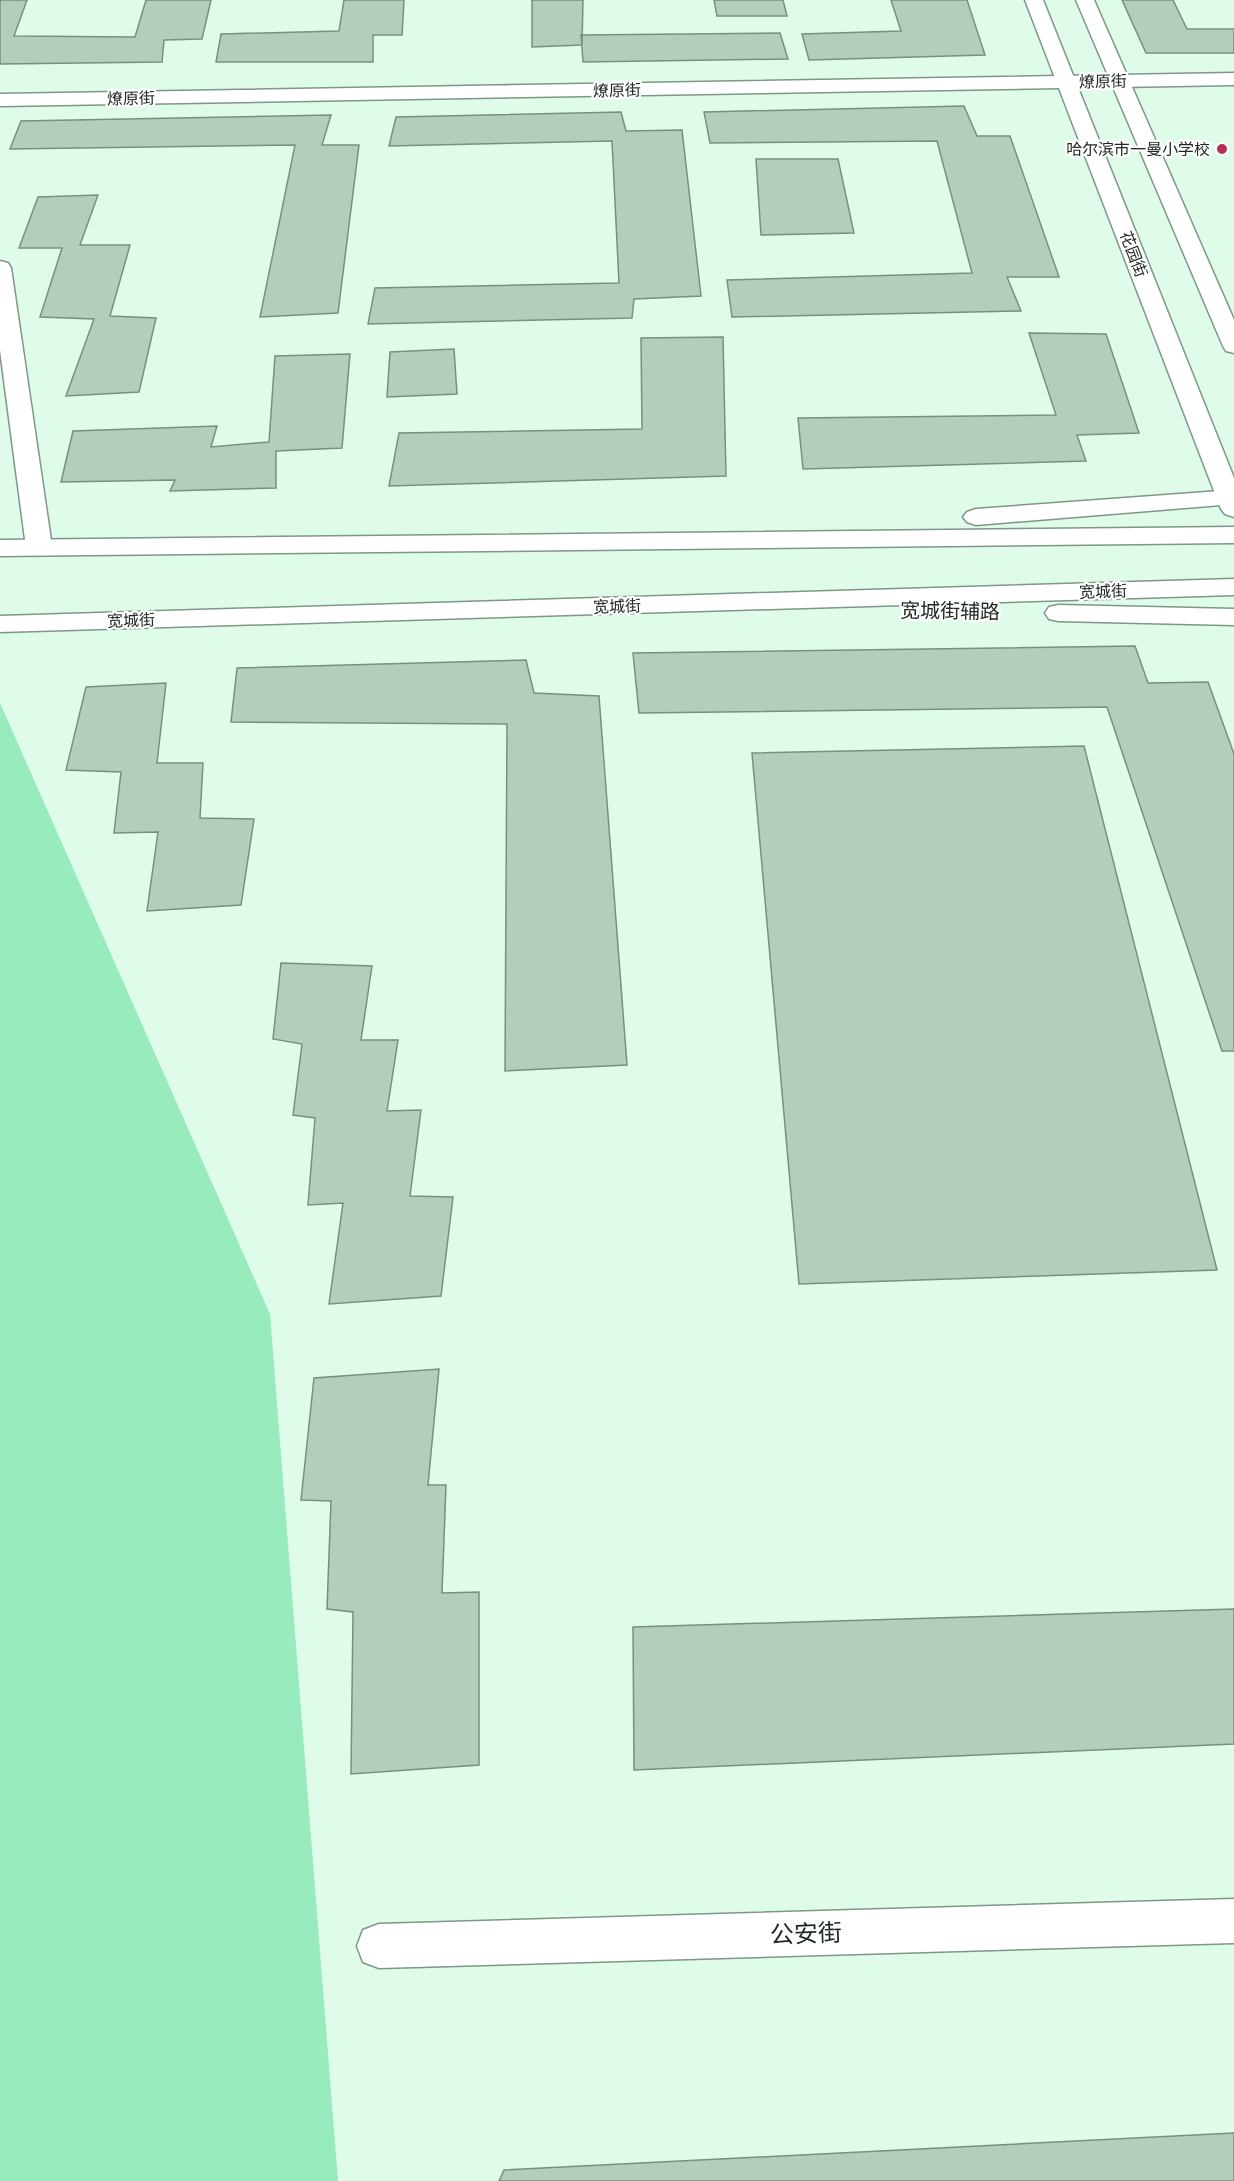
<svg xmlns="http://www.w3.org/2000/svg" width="1234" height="2181" font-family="Inter,'Noto Sans SC',sans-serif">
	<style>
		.green { fill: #97ebbd }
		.building { fill: #b4cebe; stroke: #779081; stroke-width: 1.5 }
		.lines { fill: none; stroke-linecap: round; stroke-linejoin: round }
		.minor-casing { stroke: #7e9788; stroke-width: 3 }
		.tertiary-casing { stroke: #7e9788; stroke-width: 3 }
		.secondary-casing { stroke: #7e9788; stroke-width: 3 }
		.trunk-casing { stroke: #7e9788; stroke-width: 3 }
		.minor { fill: #fff; fill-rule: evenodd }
		.tertiary { fill: #fff; fill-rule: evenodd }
		.secondary { fill: #fff; fill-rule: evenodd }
		.trunk { fill: #fff; fill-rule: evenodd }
		.poi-dot { fill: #bc2d56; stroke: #fff; stroke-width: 2 }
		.labels { text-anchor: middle; stroke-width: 4.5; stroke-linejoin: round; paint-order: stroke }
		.far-street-label { font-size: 16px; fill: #202a24; stroke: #fff }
		.far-poi-label { font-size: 16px; fill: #202a24; stroke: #fff; text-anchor: end }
		.street-label { font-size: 20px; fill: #202a24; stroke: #fff }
		.near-street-label { font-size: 24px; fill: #202a24; stroke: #fff }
	</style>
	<rect width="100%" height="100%" fill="#dffbea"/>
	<path class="green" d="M0,703L270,1314L338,2181H0Z"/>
	<path class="building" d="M0,0H27L14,36L135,37L146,0H211L202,39L164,40L162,62L0,64Z
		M344,0H404L402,35H373V62H216L221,34L339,31Z
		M532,0H583L582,45L532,47Z
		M714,0H783L787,16H717Z
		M891,0H967L985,55L809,60L802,34L901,31Z
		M1122,0H1173L1187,29H1234V53H1146Z
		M780,33L788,59L583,62L581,35Z
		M964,106L977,136H1010L1059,277H1007L1021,311L732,317L727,280L972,273L937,141L710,143L704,112Z
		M621,112L626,131L682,130L701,296L634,299L632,318L368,324L375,288L619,283L612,141L389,146L396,117Z
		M331,115L322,145H359L338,313L260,317L295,145L10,149L21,121Z
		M756,159H838L854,233L761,235Z
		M98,195L80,245H130L110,316L156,318L139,392L66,396L94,319L40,317L62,248H19L38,197Z
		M1029,333L1106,334L1139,433L1077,435L1086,461L803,469L798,418L1056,415Z
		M723,337L726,476L389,486L399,433L642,429L641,338Z
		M454,349L457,394L387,397L390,352Z
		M350,354L342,448L276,451V488L170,491L175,480L61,482L73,431L217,426L211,447L269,442L275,356Z
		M1135,646L1148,683L1208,682L1234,754V1051H1222L1107,707L639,713L633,653Z
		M526,660L534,693L599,696L627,1065L505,1071L507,724L231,722L237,668Z
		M166,683L157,763H203L200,818L254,819L241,905L147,911L158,832L114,833L121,772L66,770L86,687Z
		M1084,746L1217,1270L799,1284L752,753Z
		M281,963L372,966L361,1040H398L387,1111L421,1110L410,1196L453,1197L441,1296L329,1304L343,1203L308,1205L315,1118L293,1115L302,1044L273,1039Z
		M439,1369L428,1485H446L442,1593L479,1592V1765L351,1774L353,1612L327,1609L331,1501L301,1500L314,1378Z
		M1234,1609V1744L634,1770L633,1627Z
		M1234,2133V2181H499L504,2170Z"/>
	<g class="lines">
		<g class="minor-casing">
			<path id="minor" d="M0,261L8,263L11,268L52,547L48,553L39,555L30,553L26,547L0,350Z"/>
		</g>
		<g class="tertiary-casing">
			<path id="tertiary" d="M1234,73V85L0,106V94Z
				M1234,1899V1943L379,1968L363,1962L357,1946L363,1930L379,1924Z"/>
		</g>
		<g class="secondary-casing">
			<path id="secondary" d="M1025,0H1043L1234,478V517L1225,514L1221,509Z
				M1076,0H1094L1234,320V353L1226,351L1223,346Z"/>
		</g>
		<g class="trunk-casing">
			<path id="trunk" d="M1234,490V504L976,525L967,522L963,517L967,512L976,509Z
				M1234,527V543L0,556V540Z
				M1234,579V595L0,632V616Z
				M1058,605L1234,609V625L1058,621L1049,619L1045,613L1049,607Z"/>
		</g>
		<use href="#minor" class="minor"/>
		<use href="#tertiary" class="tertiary"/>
		<use href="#secondary" class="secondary"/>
		<use href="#trunk" class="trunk"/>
	</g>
	<circle class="poi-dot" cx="1222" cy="149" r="6"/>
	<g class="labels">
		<g class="far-street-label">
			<text transform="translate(1103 81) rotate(-1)" y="6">燎原街</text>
			<text transform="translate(617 90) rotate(-1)" y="6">燎原街</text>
			<text transform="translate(131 98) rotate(-1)" y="6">燎原街</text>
			<text transform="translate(1134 254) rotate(69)" y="6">花园街</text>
			<text transform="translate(1103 591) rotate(-2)" y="6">宽城街</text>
			<text transform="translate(617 606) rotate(-2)" y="6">宽城街</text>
			<text transform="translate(131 620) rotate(-2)" y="6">宽城街</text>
		</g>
		<g class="far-poi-label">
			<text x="1210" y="155">哈尔滨市一曼小学校</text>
		</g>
		<g class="street-label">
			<text transform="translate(950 611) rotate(1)" y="7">宽城街辅路</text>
		</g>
		<g class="near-street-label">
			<text transform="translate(806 1934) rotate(-2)" y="8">公安街</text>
		</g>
	</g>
</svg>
